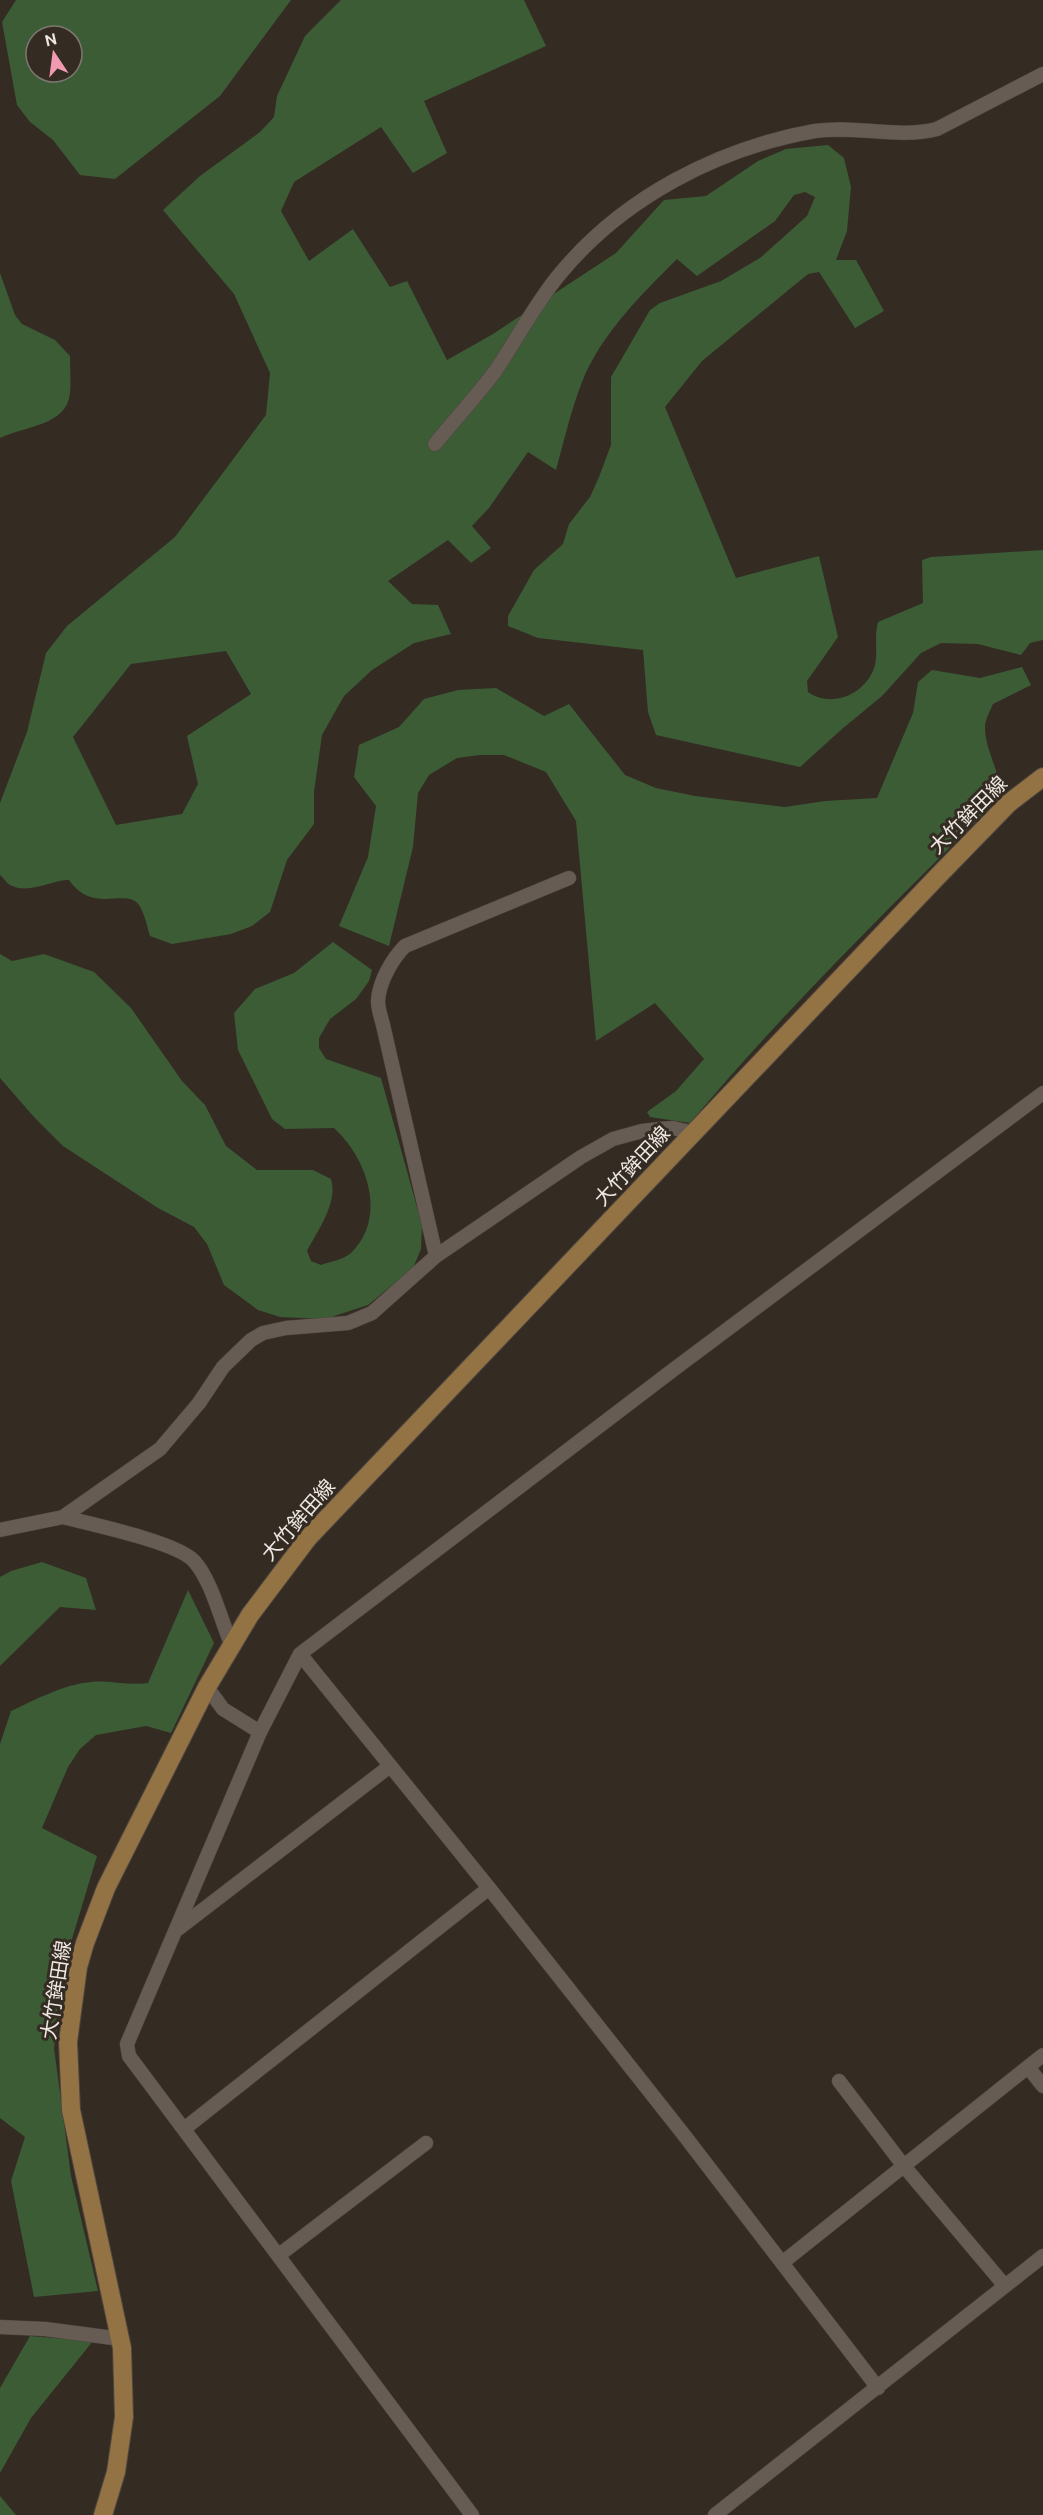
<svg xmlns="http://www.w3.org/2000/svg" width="1043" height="2515" font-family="Ubuntu,'Noto Sans JP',sans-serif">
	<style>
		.green { fill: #3c5c35; fill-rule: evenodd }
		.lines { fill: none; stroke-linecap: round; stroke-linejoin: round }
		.minor-casing { stroke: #4e4640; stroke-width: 15 }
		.major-casing { stroke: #4e4640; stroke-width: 20 }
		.minor { stroke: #665c53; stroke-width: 14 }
		.major { stroke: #937244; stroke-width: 18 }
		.labels { text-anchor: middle; stroke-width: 6; stroke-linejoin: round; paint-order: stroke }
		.street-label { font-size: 20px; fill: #eee8e3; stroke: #342b23 }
	</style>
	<rect width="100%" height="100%" fill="#342b23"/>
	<path class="green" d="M16,0H291L220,96L115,179L80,175L53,140L30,122L17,105L2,22ZM36,36H72V72H36Z
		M341,0H524L546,46L424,101L447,153L413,173L381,127L294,182L281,211L309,261L353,229L390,287L407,281L447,360L493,334L616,253L664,200L706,196L758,161L786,149L828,145L844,158L851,187L847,231L836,260H856L884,311L855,328L819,272L808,274L702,361L665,407L736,578L819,556L838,637L807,681L808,692C832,709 867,694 875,665C878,651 874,636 878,622L923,603L922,560L931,557L1043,550V640L1030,643L1021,655L978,644L941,643L921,653L882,696L842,729L800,767L656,735L648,712L643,650L538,638L508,626V616L534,570L563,544L569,524L590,497L599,477L611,445V377L650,310L660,303L721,281L760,258L807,216L815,197L805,192L794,195L775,221L697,276L677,259C641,295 601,334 582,382C571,410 564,441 556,470L528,452L489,508L472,526L491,548L471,563L448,540L388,581L412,604L438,605L451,634L414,643L372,670L344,696L322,735L314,792V824L287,860L270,912L252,926L231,934L172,944L150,936C147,927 145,914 139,905C126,887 93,915 69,880C51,880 29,895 10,885C7,884 3,877 0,875V803L27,732L46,653L67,626L175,537L266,415L270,373L234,294L163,210L200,176L260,132L274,117L277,96L305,36ZM226,651L251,694L187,736L198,784L182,814L116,825L73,737L131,664Z
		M0,273L15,315L22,324L55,340L70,356C70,368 71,381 70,393C67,426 24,426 0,438Z
		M1022,667L1031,685L993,704C990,711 985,720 985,727C985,752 1002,773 1000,797C894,904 786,1008 690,1123L650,1117L647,1112L676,1091L704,1059L655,1003L596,1041L576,821L546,772L504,755H480L457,758L429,775L418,793L413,847L389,946L339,926L368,857L376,806L354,777L359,745L399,727L424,699L458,690L496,688L544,716L569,704L625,775L656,788L695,796L785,807L825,801L877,798L913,713L918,682L932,670L980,678Z
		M333,942L372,970L369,981L356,999L330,1019L319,1038V1048L326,1059L381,1078L422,1225L421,1249L413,1268L368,1305L325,1319L280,1317L258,1310L224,1285L207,1244L194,1227L158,1208L63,1146L34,1117L0,1078V954L12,961L44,954L94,972L131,1008L182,1081L205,1105L226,1146L257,1170H313L331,1179C338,1203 318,1230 307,1251L311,1261L321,1265C329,1262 345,1259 351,1253C388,1217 367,1158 334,1128L285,1129L272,1119L238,1050L234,1013L255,989L294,973Z
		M42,1562L86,1578L96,1610L60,1607L0,1666V1577L11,1571Z
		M188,1590L214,1643L171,1733L146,1726L96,1735L80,1749L68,1767L42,1828L97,1856L69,1949L54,2048L71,2176L98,2291L34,2297L11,2181L25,2137L0,2118V1744L11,1711C37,1699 62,1685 91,1682C110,1680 129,1686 148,1683Z
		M30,2336L93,2341L31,2418L0,2473V2388Z
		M0,2496L16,2515H0Z"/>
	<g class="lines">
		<g class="minor-casing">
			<path id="minor" d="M435,444C455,419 477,396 496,370C517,339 535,304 559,275C622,198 718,148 815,131C856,125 898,139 937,129L1043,74
				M436,1256L383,1025C381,1017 378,1009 378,1001C379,982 392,959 405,946L569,878
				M63,1517C90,1524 177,1542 194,1561C212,1581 221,1621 232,1646
				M0,1530L63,1517L160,1449L199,1403L223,1367L251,1340L263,1333L286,1328L348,1323L372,1313L436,1256L581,1157L613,1139L642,1131L660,1129L673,1128L694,1133
				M300,1654L489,1888L684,2135L878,2388
				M207,1687L223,1709L260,1732
				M178,1929L390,1766
				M1028,2067L1043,2086
				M839,2081L903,2165L1005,2286
				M184,2129L489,1888
				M279,2255L426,2143
				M782,2263L1043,2055
				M0,2327L45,2329L121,2339
				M472,2515L129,2056L127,2044L260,1732L300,1654L673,1370L1043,1093
				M715,2515L1043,2256"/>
		</g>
		<g class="major-casing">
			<path id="major" d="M103,2515L116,2472L124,2417L122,2348L71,2110L68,2042L78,1967L85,1943L106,1888L207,1687L250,1615L308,1538L937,877L1009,803L1043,777"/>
		</g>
		<use href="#minor" class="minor"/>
		<use href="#major" class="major"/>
	</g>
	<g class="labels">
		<g class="street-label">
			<text transform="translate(968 815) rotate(-45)" y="7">大竹鉾田線</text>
			<text transform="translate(632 1166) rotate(-47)" y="7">大竹鉾田線</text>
			<text transform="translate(298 1520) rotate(-49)" y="7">大竹鉾田線</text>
			<text transform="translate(56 1990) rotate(-81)" y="7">大竹鉾田線</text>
		</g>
	</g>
	<g transform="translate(54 54) rotate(347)"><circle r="28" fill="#342b23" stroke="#7e7770" stroke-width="1.5"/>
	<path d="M0-4.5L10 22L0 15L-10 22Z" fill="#f19ab2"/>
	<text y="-9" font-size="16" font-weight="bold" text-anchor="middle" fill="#eee8e3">N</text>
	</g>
</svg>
